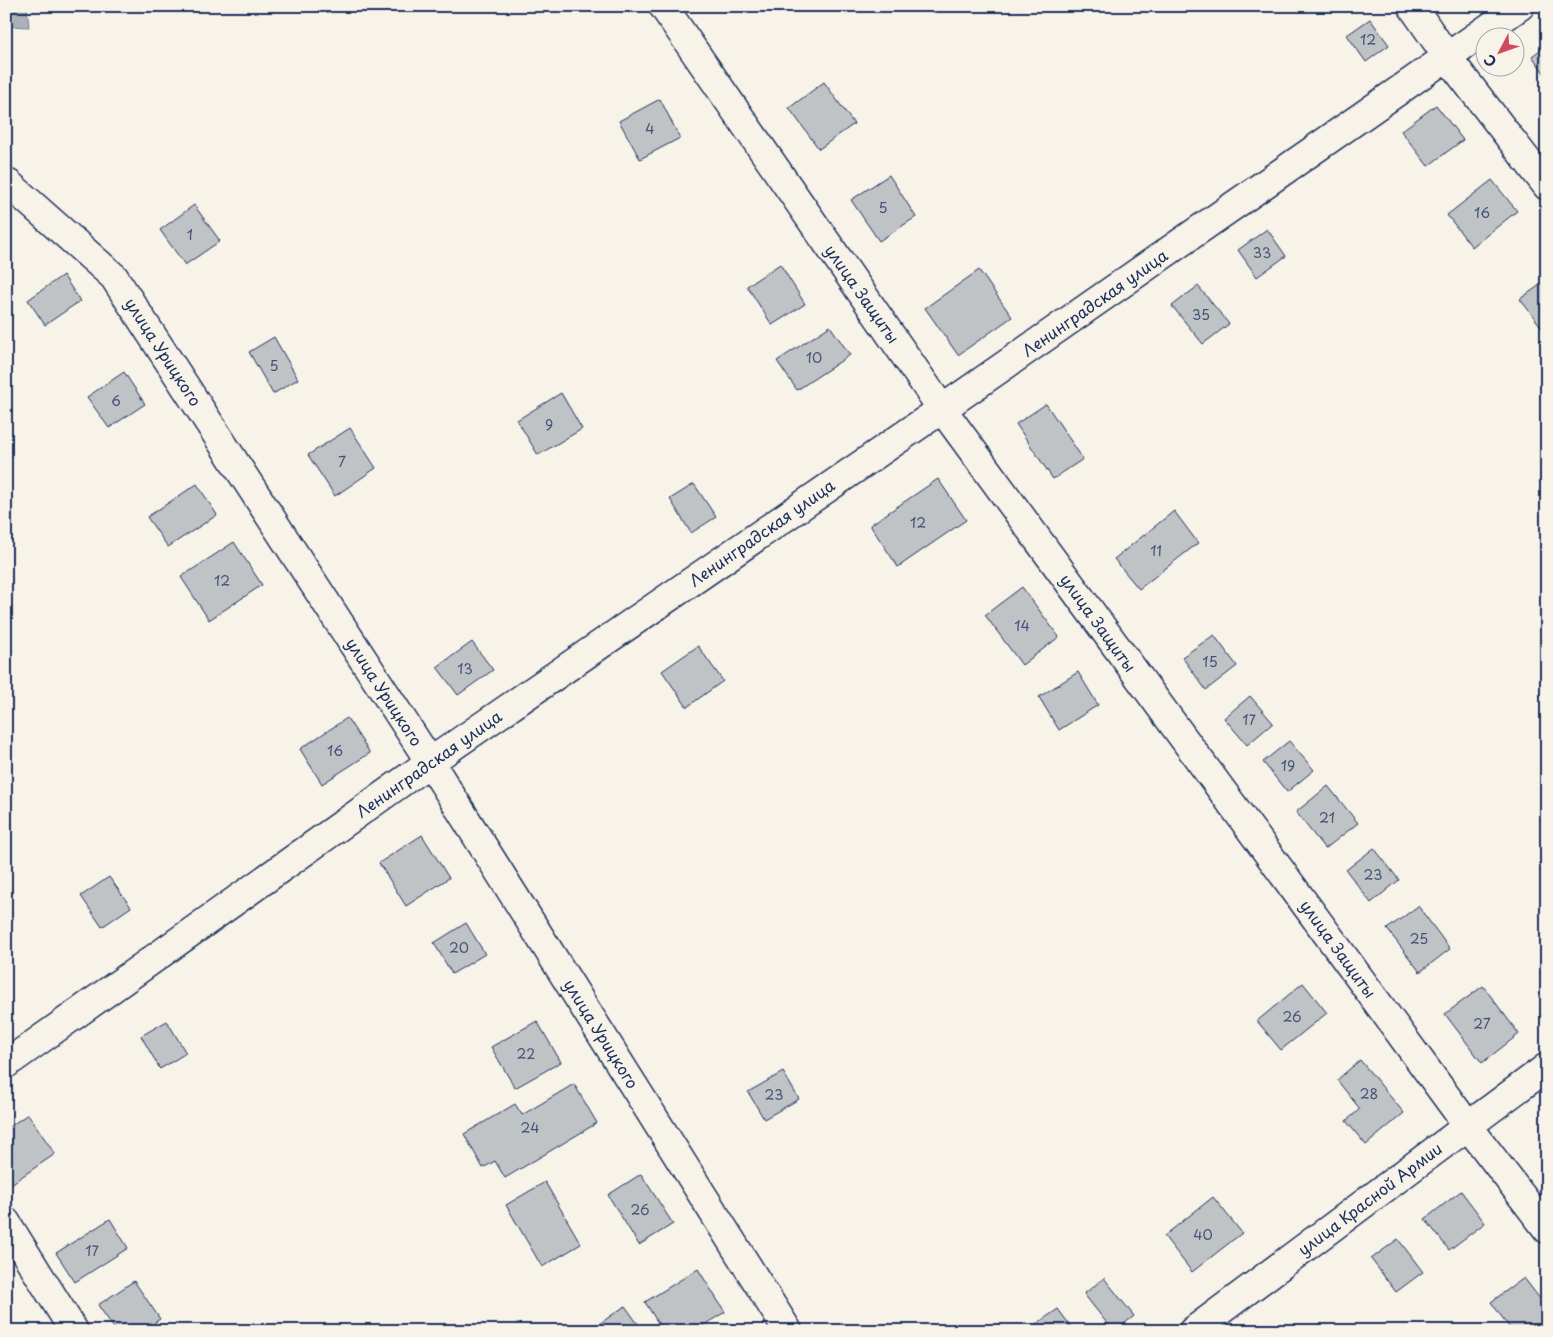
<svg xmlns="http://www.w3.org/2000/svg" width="1553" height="1337" font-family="'Playpen Sans',sans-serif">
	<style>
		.water { fill: #acb0b9; stroke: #727c95 }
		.building { fill: #c0c3c5; stroke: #1b2f5e }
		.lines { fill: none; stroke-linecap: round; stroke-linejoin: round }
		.minor-casing { stroke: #1b2f5e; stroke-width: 31 }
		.minor { stroke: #f7f3e8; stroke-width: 28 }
		.labels { text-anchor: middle; stroke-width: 4.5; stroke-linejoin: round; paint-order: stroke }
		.number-label { font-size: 14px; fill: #445478 }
		.street-label { font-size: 16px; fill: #1b2f5e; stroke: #f7f3e8 }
	</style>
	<rect width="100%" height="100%" fill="#f7f3e8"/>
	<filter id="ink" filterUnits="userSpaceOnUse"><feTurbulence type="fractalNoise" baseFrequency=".02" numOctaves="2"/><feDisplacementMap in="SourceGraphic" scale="10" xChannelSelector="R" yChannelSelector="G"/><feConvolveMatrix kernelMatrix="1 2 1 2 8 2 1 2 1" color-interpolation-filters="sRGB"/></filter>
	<g filter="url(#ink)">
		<path class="water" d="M6,6H27L29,27L6,26Z"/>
		<path class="building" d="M1370,19L1389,45L1366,62L1347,35Z
			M1547,45V77L1532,56Z
			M824,82L854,124L819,149L789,108Z
			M660,99L680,138L640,159L619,121Z
			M1436,105L1463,140L1428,166L1401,131Z
			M889,175L916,217L879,241L851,200Z
			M1492,180L1517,211L1472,247L1447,215Z
			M194,205L220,241L185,265L160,230Z
			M1267,229L1286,256L1257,277L1238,250Z
			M780,264L805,304L772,325L747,286Z
			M979,270L1012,317L958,355L925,308Z
			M63,275L80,301L45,325L28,300Z
			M1547,280V332L1546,333L1520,299Z
			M1198,286L1229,324L1203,344L1172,306Z
			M830,326L850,355L797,390L777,361Z
			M274,337L298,379L273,394L249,352Z
			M124,372L145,404L109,428L87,397Z
			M561,393L582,429L538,455L517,420Z
			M1046,404L1083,459L1053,479L1016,424Z
			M350,428L376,468L335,496L308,455Z
			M938,479L966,520L898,567L870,525Z
			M197,484L217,515L168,547L147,517Z
			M694,484L716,517L691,533L670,499Z
			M1174,511L1198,543L1139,589L1114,559Z
			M234,542L262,585L209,620L181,577Z
			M1022,587L1059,637L1022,665L985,615Z
			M1214,635L1237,666L1206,690L1182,657Z
			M472,642L493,670L458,695L437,667Z
			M698,646L723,681L687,707L662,671Z
			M1078,672L1098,705L1059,730L1039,697Z
			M1250,696L1273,723L1247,745L1224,718Z
			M347,718L370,753L322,784L300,749Z
			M1289,741L1314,770L1287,792L1263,762Z
			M1328,786L1358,823L1325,849L1296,812Z
			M422,835L449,878L406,906L379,863Z
			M1374,848L1399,880L1371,903L1346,870Z
			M109,877L131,907L102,927L81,896Z
			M1418,906L1450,949L1420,972L1387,929Z
			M466,923L485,954L452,974L434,943Z
			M1303,983L1327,1013L1281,1050L1257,1021Z
			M1483,986L1519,1034L1482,1063L1445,1014Z
			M167,1021L186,1053L160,1069L141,1036Z
			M537,1021L561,1062L515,1088L491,1047Z
			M1360,1060L1404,1113L1366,1145L1346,1121L1360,1109L1337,1080Z
			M783,1072L799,1099L764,1119L748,1092Z
			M574,1084L597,1123L505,1178L495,1161L483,1168L464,1134L515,1104L522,1115Z
			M28,1114L55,1154L11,1184L6,1177V1129Z
			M641,1174L673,1224L639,1245L608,1195Z
			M545,1182L581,1244L542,1267L506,1205Z
			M1461,1191L1485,1223L1449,1250L1425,1219Z
			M1213,1197L1242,1233L1192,1272L1164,1236Z
			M110,1219L128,1248L75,1282L56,1253Z
			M1398,1239L1423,1272L1396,1292L1371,1259Z
			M698,1269L725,1312L694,1331H663L645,1302Z
			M1104,1278L1134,1316L1115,1331H1113L1084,1294Z
			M1524,1278L1547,1308V1331H1512L1491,1302Z
			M134,1281L160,1319L143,1331H116L98,1305Z
			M625,1306L643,1331H589Z
			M1058,1309L1074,1331H1026Z"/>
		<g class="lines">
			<g class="minor-casing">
				<path id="minor" d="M663,6L942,409L1468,1126L1547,1229
					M1412,6L1448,58L1547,186
					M6,184H9L114,277L430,762L788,1331
					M6,1064L430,762L942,409L1520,6
					M6,1222L74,1331
					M1193,1331L1547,1067"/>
			</g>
			<use href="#minor" class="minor"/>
		</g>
	</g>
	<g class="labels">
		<g class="number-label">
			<text x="1368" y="45">12</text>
			<text x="650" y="134">4</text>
			<text x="883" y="213">5</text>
			<text x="1482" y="218">16</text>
			<text x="190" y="240">1</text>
			<text x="1262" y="258">33</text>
			<text x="1201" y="320">35</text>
			<text x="814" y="363">10</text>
			<text x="274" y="371">5</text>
			<text x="116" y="406">6</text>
			<text x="549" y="430">9</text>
			<text x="342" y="467">7</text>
			<text x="918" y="528">12</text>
			<text x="1156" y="556">11</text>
			<text x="222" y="586">12</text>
			<text x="1022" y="631">14</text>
			<text x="1210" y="667">15</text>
			<text x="465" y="674">13</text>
			<text x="1249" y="725">17</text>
			<text x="335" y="756">16</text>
			<text x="1288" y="771">19</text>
			<text x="1327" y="823">21</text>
			<text x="1373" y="880">23</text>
			<text x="1419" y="944">25</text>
			<text x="459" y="953">20</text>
			<text x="1292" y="1022">26</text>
			<text x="1482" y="1029">27</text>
			<text x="526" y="1059">22</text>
			<text x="1369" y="1099">28</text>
			<text x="774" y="1100">23</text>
			<text x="530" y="1133">24</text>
			<text x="640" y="1215">26</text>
			<text x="1203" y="1240">40</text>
			<text x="92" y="1256">17</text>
		</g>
		<g class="street-label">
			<text transform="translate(862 294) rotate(55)" y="6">улица Защиты</text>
			<text transform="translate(1095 303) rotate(-35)" y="6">Ленинградская улица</text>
			<text transform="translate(163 352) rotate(57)" y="6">улица Урицкого</text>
			<text transform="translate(762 533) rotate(-35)" y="6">Ленинградская улица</text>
			<text transform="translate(1098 623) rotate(54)" y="6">улица Защиты</text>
			<text transform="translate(384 692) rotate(57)" y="6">улица Урицкого</text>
			<text transform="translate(429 764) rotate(-35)" y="6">Ленинградская улица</text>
			<text transform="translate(1338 949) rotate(54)" y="6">улица Защиты</text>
			<text transform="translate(601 1034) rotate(58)" y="6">улица Урицкого</text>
			<text transform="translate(1370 1199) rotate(-37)" y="6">улица Красной Армии</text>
		</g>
	</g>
	<rect width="1553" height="1337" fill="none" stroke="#f7f3e8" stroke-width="25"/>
	<rect x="12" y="12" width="1528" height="1312" fill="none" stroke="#1b2f5e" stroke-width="2" filter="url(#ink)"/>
	<g transform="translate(1500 52) rotate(229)"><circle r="24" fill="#f7f3e8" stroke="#9fa5b1"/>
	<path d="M0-4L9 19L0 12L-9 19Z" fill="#d1495b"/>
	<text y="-8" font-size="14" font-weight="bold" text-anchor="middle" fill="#1b2f5e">С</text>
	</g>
</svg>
